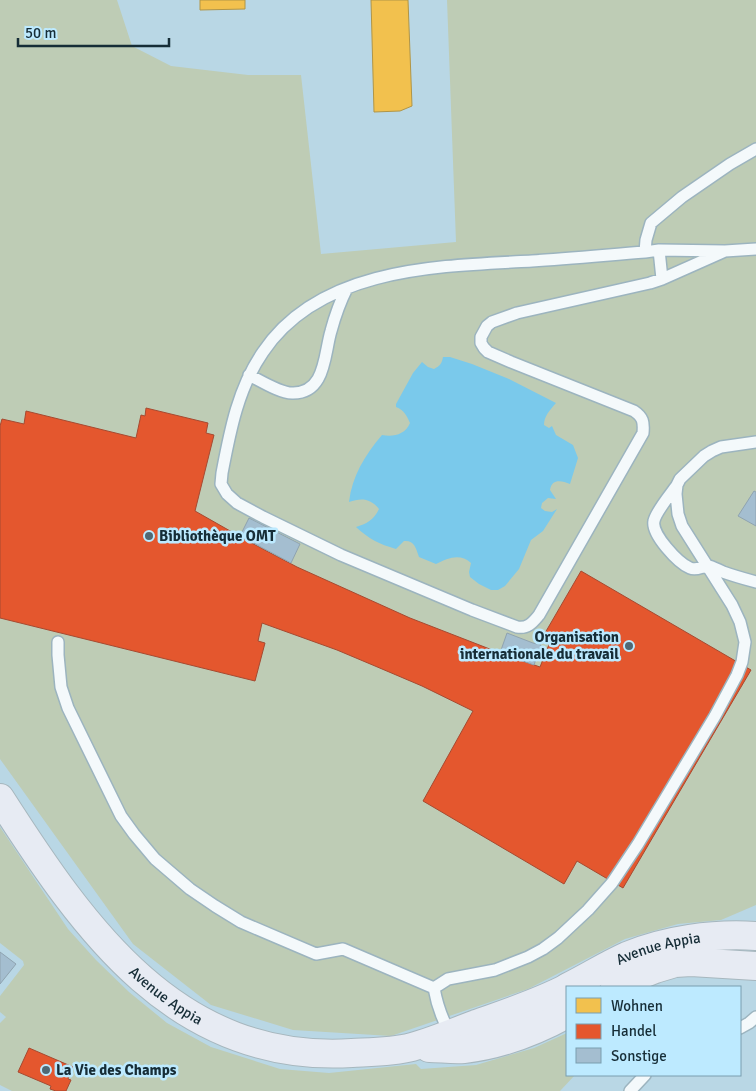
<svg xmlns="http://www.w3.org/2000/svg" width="756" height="1091" font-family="Signika,sans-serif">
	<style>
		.green { fill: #beccb5 }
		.water { fill: #7ac9eb }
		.homes { fill: #f2c14e; stroke: #b09547 }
		.shops { fill: #e4572e; stroke: #a64a31 }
		.building { fill: #a4bed0; stroke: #8fa3b0 }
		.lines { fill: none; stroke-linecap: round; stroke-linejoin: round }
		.lane-casing { stroke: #9cb4bf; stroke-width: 14 }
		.primary-casing { stroke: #a7b7be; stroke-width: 30 }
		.lane { stroke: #f4f9fb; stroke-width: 11 }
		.primary { stroke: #e7ebf3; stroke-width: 28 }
		.poi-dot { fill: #4f6874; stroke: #bdeaff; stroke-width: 2 }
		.labels { text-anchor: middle; stroke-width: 5; stroke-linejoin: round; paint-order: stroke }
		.poi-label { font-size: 15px; font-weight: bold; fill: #162d37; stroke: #bdeaff; text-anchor: start }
		.street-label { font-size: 15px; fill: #162d37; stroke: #bdeaff }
	</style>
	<rect width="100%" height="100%" fill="#b9d7e5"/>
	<path class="green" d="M0,0H117L132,46L171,66L248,75H301L321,254L456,242L447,0H756V905L721,920L678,924L625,939L528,989L391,1036L293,1030L211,1005L133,944L0,759Z
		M0,827L68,929L96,960L129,992L167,1023L211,1047L280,1069L329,1073L416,1064L421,1069L476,1065L534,1048L567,1033V1075H575L560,1091H12L0,1085V1023L6,1017L0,1012V996L24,965L23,961L0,943Z"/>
	<path class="water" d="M443,357H450L472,364L509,379L556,403C550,410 544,416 544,425L549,428L552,426L556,435L573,445L578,458L570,484C562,481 552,478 550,490L556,499L548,498L542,503L541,508L545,511L552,512L557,509L543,531L531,540L519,569L505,586L498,590H491L479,584L470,577L469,572L471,563C460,553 448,558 436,564L419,557C416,548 414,540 404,541L396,549C379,544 369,539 356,527C366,524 374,520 379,509C370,498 361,498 349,502C352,476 365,455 382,435C393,437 405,435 410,423C407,416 404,410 396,407V404L413,373L422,362L428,367L434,369C440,366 442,363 443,357Z"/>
	<path class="homes" d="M200,0H245V9L200,10Z
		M371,0H408L412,106L400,111L374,112Z"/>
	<path class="shops" d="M146,408L208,423L206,433L214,435L195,511L246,540L297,567L410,618L500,653L540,667L552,637L545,633L581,571L751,670L623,888L577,861L564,884L423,801L473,711L422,686L375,666L337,650L262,623L258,641L265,643L255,681L0,618V426L2,419L24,424L26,411L136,438L141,415L145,416Z
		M29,1048L73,1067L68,1079L71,1080L66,1091H56L50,1089L51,1086L18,1072Z"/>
	<path class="building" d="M754,491L756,492V526L738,516Z
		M249,518L300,544L291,563L240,536Z
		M507,633L533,643L541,645L534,665L500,653Z
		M0,952L16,964L0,984Z"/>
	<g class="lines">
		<g class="lane-casing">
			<path id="lane" d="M659,250L662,279
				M725,251L662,279L650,283L517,313L492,322L487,326L481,337V343L484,348L488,352L511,362L634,411C643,417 644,422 643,433L539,615C533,622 528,629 517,627L472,610L341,555L263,517L237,503L227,494L221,484L222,473C230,431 238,388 263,352C320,267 439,266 532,261C569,259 607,255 645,252L659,250L725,251L756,249
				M645,252L646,240L651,223L682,197L730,164L756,149
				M249,375C261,381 280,393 292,393C326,394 324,354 331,331C335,316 340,302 347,288
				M677,485C671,494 656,511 654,521C651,534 678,563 690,568C697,571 702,566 709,566C713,567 719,570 723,572C734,576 745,579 756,582
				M58,642V655L61,687L68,708L121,816L134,834L155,859L190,889L215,906L241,922L316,954L343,949L434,988
				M434,988L448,979L495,970L528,957L543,949L558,938L588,910L612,883L638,844L715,716L737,675L742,662L745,642L740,622L732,605L682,526L678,514L676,494L677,485L680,479L704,456L712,451L721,447L756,442
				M434,988C437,1005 442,1019 450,1033
				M740,1028L749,1023L756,1017
				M630,1091L645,1075"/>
		</g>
		<g class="primary-casing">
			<g id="primary">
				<path id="s1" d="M0,798C84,929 177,1064 352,1053C372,1052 393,1052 412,1047C434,1041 455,1032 476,1024C507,1013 538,1003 567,988"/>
				<path id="s2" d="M568,987C588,977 607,965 627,956C665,940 714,933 756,936"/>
				<path d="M615,987L635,977L655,969L675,963L691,962L756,966"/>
				<path d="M429,1048C440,1048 453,1050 464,1049C500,1045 536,1031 567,1014"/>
			</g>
		</g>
		<use href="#lane" class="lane"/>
		<use href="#primary" class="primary"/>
	</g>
	<g class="poi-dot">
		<circle cx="149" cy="536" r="5"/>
		<circle cx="629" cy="646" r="5"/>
		<circle cx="46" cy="1070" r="5"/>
	</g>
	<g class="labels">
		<g class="poi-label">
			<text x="159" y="541">Bibliothèque OMT</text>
			<text x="619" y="642" text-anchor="end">Organisation<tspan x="619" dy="17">internationale du travail</tspan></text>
			<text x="56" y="1075">La Vie des Champs</text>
		</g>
		<g class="street-label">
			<text dy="5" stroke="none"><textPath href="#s2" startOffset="99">Avenue Appia</textPath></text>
			<text dy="5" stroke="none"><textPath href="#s1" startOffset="260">Avenue Appia</textPath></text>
		</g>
	</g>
	<rect x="566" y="986" width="175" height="90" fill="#bdeaff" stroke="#7a9eaf"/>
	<rect x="576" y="998" width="25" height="15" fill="#f2c14e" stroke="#7a9eaf"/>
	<text x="611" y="1011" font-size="15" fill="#162d37">Wohnen</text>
	<rect x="576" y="1024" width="25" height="15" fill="#e4572e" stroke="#7a9eaf"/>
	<text x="611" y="1036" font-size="15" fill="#162d37">Handel</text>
	<rect x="576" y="1048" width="25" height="15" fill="#a4bed0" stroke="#7a9eaf"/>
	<text x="611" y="1061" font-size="15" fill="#162d37">Sonstige</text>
	<path d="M18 38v8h151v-8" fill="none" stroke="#162d37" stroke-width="2.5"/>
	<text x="25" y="38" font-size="15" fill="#162d37" stroke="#bdeaff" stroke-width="4" paint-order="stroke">50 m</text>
</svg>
